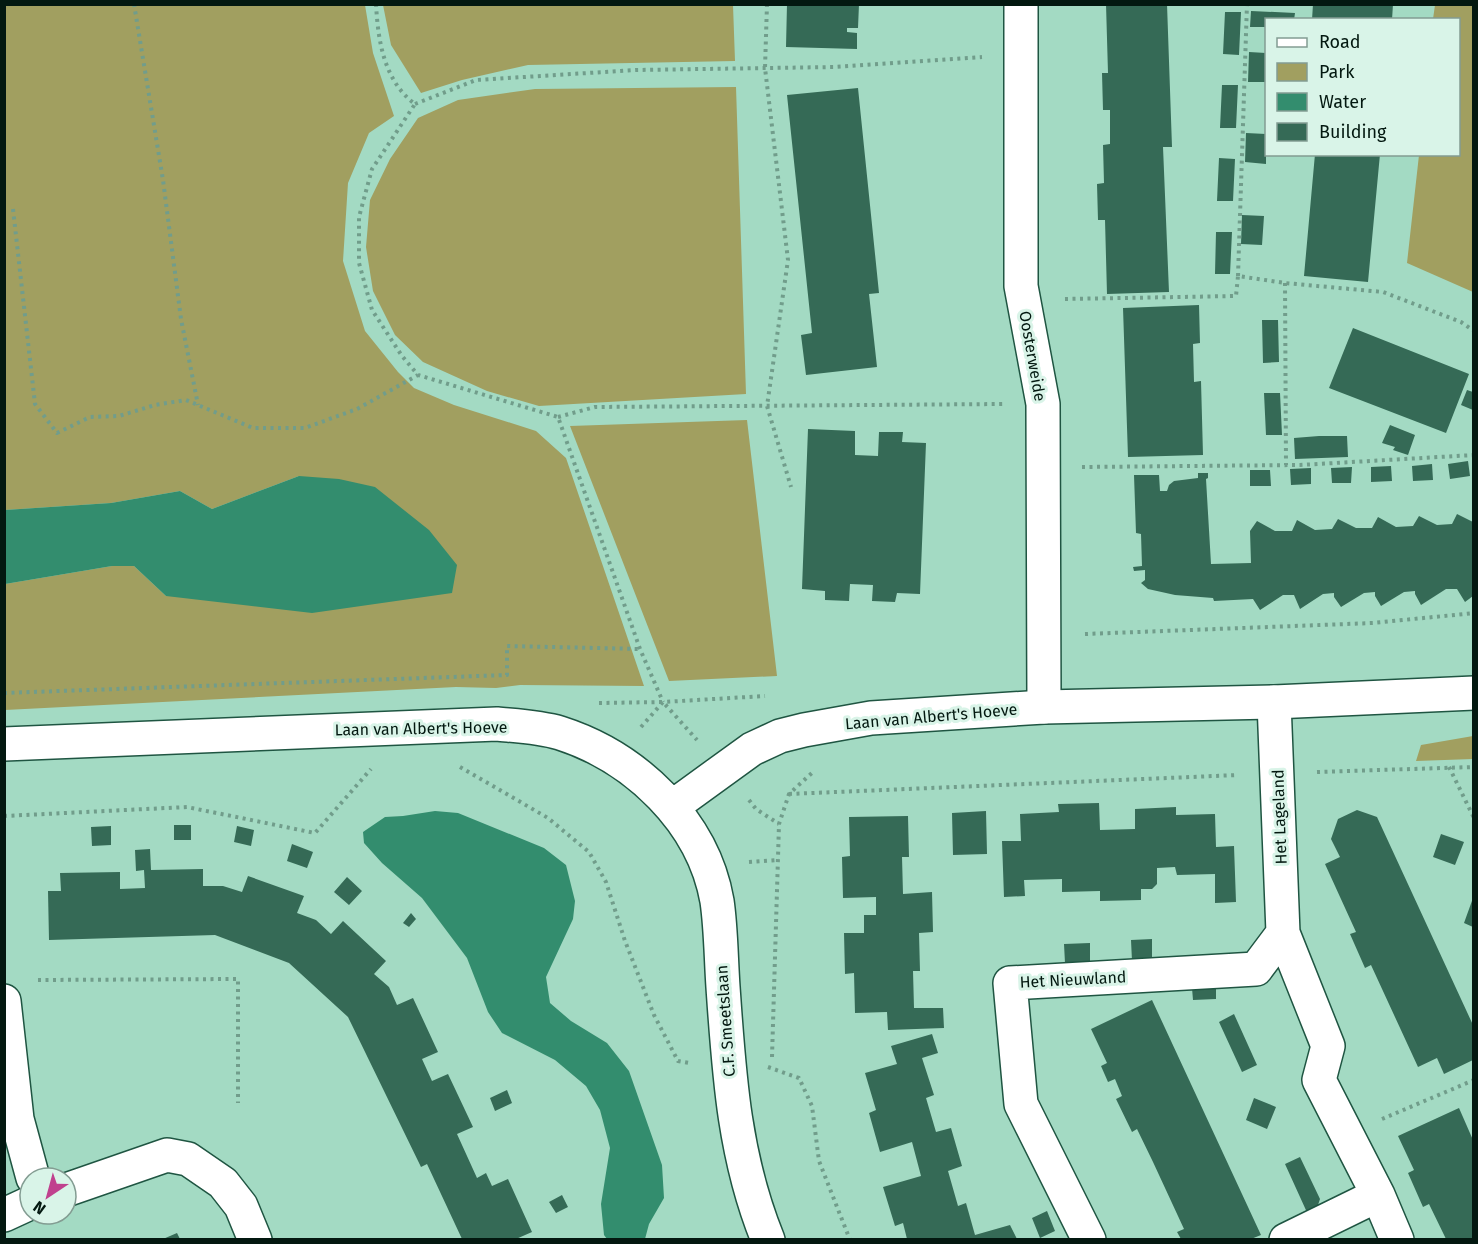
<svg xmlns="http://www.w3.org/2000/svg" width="1478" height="1244" font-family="'Fira Sans',sans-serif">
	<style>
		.green { fill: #a19f60 }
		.water { fill: #338d6e }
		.building { fill: #356a56 }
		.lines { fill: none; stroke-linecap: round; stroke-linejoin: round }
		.street-casing { stroke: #1f5542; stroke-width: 36 }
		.secondary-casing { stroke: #1f5542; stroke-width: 36 }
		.path { stroke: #719d8b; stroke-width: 4; stroke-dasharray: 3 4.5; stroke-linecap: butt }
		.street { stroke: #fff; stroke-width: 33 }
		.secondary { stroke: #fff; stroke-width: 33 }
		.labels { text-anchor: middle; stroke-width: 6; stroke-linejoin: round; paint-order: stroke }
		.street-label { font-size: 16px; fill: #031810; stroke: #d9f4e8 }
	</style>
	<rect width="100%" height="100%" fill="#a3dac3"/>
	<path class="green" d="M5,5H365L373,53L394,116L369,133L348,183L343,261L365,331L398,372L414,388L454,405L536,431L566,458L644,686L520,685L496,688L456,687L5,710V584L112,566H134L166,596L299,476L212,509L180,491L111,503L5,510Z
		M383,5H733L735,61L528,65L462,80L421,93L391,45Z
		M1435,5H1473V292L1407,263L1419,155L1458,154V20L1433,19Z
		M736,87L746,394L539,406L487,391L423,362L395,335L373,291L366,247L370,200L390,159L418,118L458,100L535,89Z
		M747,420L777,676L669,681L570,426Z
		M1473,736V759L1416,761L1421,745Z"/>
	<path class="water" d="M299,476L339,479L375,487L429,530L457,565L452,593L312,613L166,596L134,566H112L5,584V510L111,503L180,491L212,509Z
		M435,811L458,813L544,848L566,865L575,901L573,919L546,977L550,1003L571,1021L607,1043L629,1071L662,1165L664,1198L649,1224L645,1239H607L604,1235L601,1204L610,1148L600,1110L586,1086L555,1060L502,1033L488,1012L467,958L422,898L382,863L364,843L363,832L385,817L403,816Z"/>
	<path class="building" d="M787,4H859L858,28H847V32L857,33V49L786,47Z
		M1106,4H1167L1172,147H1163L1169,292L1107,294L1105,220H1098L1097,184L1104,183L1103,145L1110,144V110H1103L1102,73H1108Z
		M1313,4H1393L1392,20H1312Z
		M1251,11L1295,13L1294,20H1266V27H1250Z
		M1225,12H1241L1239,55L1223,54Z
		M1249,52L1266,53V82H1248Z
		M1222,85H1238L1236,128H1220Z
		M858,88L879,293L869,294L877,367L806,375L801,335L812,333L787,95Z
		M1246,133L1266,134V164L1245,162Z
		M1315,154H1380L1368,282L1304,276Z
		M1219,158L1235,159L1233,201H1217Z
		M1242,215L1264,216L1262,245L1241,244Z
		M1216,232H1232L1230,274H1215Z
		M1199,305L1200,343L1193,344L1194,382L1201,381L1203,455L1128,457L1123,308Z
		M1262,320H1278L1279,362L1263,363Z
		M1353,328L1469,374L1446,433L1329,388Z
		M1467,390L1473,392V410L1461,405Z
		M1264,393H1280L1282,435H1266Z
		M1390,425L1415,435L1408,455L1393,450L1395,447L1382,443Z
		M808,429L855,431V455L878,456L879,432H903L902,442L926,443L920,594L897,593L895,602L872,601L873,585L850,584L849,601L825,600V591L802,589Z
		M1319,436H1347L1348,457L1295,459L1294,438Z
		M1468,461L1470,476L1450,479L1448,464Z
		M1432,464L1433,480L1413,481L1412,466Z
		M1391,466L1392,481L1371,482V467Z
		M1352,467L1351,483H1332L1331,468Z
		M1311,468V484L1291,485L1290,469Z
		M1250,470H1270L1271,486H1250Z
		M1198,473H1208V478L1206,479L1211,564L1251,563L1250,531L1257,521L1275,531H1292L1297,520L1315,530L1332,529L1338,519L1356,528H1372L1378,517L1396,527L1413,526L1419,516L1437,525L1452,524L1457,514L1473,522V596L1465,602L1457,589H1446L1421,605L1415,594V591L1404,592L1381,606L1375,596V592L1364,593L1341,607L1334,597V593L1323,594L1300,609L1294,595H1283L1260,610L1253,599L1214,601L1213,598L1175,595L1148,589L1141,583L1145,580V570L1134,571L1133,567L1142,566L1141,534L1136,533L1134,475H1159L1160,491H1167L1169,485L1174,481L1198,478Z
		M1099,803L1100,830L1135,829V809L1176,807V815L1215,814L1216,847L1234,846L1236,902L1215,903V874L1177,875L1175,867L1157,868V884L1152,889H1141V900L1100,901V891L1062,892V879L1024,880L1025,896L1004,897L1002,841H1021L1020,814L1059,812L1058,804Z
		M1357,810L1377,817L1473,1025V1060L1444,1074L1437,1058L1418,1067L1371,965L1365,968L1350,934L1356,932L1325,864L1340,857L1331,839L1338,819Z
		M986,811L987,854L953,855L952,813Z
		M908,816L909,857H902L903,894L932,892L933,932L919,933L920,971H913L914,1008H943L944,1028L888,1030L887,1012L855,1013L854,973L845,974L844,933H864V915H876V897L843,898L842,857L850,856L849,817Z
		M174,825H191V840H174Z
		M111,826V845L92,846L91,827Z
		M237,826L254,830L251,846L234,842Z
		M1441,834L1464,842L1455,865L1433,857Z
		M292,844L313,852L307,868L287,861Z
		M150,849L151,870L203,869V886H223L242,892L248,876L304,896L297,913L316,920L331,934L343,921L386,961L374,974L389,987L397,1005L413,998L438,1052L422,1059L432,1081L448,1074L473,1127L457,1134L477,1178L486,1173L492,1186L508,1179L532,1232L516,1239H462L427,1164L421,1167L348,1017L289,963L215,935L49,940L48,891H61L60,873L120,872V889L145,888L144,870L136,871L135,850Z
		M347,877L362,891L349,905L334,892Z
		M1473,898V927L1464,923Z
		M411,913L416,919L409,927L403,923Z
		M1152,939V960L1132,961L1131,940Z
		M1090,943V963H1065L1064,944Z
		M1216,987V999L1193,1000L1192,988Z
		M1152,1000L1261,1235L1251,1239H1181L1177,1232L1184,1229L1153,1162L1137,1129L1132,1132L1116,1099L1122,1096L1115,1079L1108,1082L1101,1066L1107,1063L1091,1029Z
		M1234,1014L1257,1065L1242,1072L1219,1022Z
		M932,1034L938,1053L922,1058L934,1095L926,1098L936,1132L951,1128L962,1166L948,1171L958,1206L966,1203L975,1235L1010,1225L1017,1239H907L903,1223L895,1226L883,1187L921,1176L912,1142L880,1152L869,1113L876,1110L865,1073L897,1064L891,1046Z
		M507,1090L512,1103L495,1111L490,1098Z
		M1254,1098L1276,1107L1267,1129L1246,1120Z
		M1459,1108L1473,1140V1239H1446L1429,1204L1423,1207L1408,1173L1414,1170L1398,1136Z
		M1300,1157L1320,1199L1314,1217L1310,1219L1285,1164Z
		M562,1195L568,1207L556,1213L549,1202Z
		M1047,1211L1055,1231L1040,1238L1032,1218Z
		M177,1233L180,1239H163Z"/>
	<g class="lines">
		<g class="street-casing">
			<path id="street" d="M1021,4V286L1043,404L1044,707
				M1274,702L1283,933L1328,1046L1319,1080L1378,1195L1397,1240
				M4,1001L17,1119L33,1178
				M66,1190L167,1155L188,1159L223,1183L241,1206L255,1240
				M4,1215L30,1203
				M1089,1240L1021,1104L1010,983L1256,969L1283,933
				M1286,1240L1378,1195"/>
		</g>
		<g class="secondary-casing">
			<path id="secondary" d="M4,744L497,724C518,726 540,727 560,733C635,757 703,821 717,901C721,928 721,958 723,987C729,1074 734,1157 768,1240
				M672,807L752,749L780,736L804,730L871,718L1044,707L1274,702L1474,693"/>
		</g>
		<path class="path" d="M134,4L163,180L181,319L198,405
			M376,4C378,41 384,81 415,104L372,169L359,217V263L372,310L402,356L418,375L558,417L640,649L663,702
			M767,4L765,68L788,260L767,406L791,487
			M415,104L476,80L636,70L835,67L982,57
			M13,209L35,404L57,433L90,417L119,416L155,405L186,400L253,428H305L357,409L418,375
			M1238,276L1247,4
			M1285,283L1286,465
			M1065,299L1236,296L1238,276L1285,283L1383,292L1461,322L1474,331
			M558,417L595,407L1003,404
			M1082,467L1300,465L1474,455
			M1085,634L1373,623L1474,613
			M4,693L507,675V646L640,649
			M599,703L663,702L697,740
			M641,727L663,702L765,696
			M460,767L548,818L589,852L606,882L625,941L654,1015L678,1061L689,1063
			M1449,767L1474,818
			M1317,772L1474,767
			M789,794L1238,775
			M749,800L756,809L779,824
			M4,816L187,807L315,833L371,769
			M749,862L779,860
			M38,980L238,979V1103
			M772,1057L779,824L789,794L814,771
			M768,1067L799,1078L812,1106L819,1161L850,1240
			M1382,1119L1474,1080"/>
		<use href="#street" class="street"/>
		<use href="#secondary" class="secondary"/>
	</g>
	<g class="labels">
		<g class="street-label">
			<text transform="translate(1033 356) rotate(80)" y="6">Oosterweide</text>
			<text transform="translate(931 716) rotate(-5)" y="6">Laan van Albert's Hoeve</text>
			<text transform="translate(421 728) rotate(-1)" y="6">Laan van Albert's Hoeve</text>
			<text transform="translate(1279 817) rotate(-92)" y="6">Het Lageland</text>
			<text transform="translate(1073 979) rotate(-3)" y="6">Het Nieuwland</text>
			<text transform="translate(725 1021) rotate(-94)" y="6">C.F. Smeetslaan</text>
		</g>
	</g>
	<rect width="1478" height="1244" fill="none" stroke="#031810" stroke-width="12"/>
	<rect x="1265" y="18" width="195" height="138" fill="#d9f4e8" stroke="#839c92" stroke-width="1.5"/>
	<rect x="1277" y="38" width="30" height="9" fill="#ffffff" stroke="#839c92" stroke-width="1.5"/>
	<text x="1319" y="48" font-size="18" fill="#031810">Road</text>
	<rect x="1277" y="63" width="30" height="18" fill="#a19f60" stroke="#839c92" stroke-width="1.5"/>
	<text x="1319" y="78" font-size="18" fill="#031810">Park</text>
	<rect x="1277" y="93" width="30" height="18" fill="#338d6e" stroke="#839c92" stroke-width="1.5"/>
	<text x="1319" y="108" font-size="18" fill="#031810">Water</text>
	<rect x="1277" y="123" width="30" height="18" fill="#356a56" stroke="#839c92" stroke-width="1.5"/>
	<text x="1319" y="138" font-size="18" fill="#031810">Building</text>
	<g transform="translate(48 1196) rotate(216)"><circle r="28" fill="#d9f4e8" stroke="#839c92" stroke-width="1.5"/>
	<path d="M0-4.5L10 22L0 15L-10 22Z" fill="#c0418e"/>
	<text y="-9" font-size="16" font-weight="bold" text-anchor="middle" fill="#031810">N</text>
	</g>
</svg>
